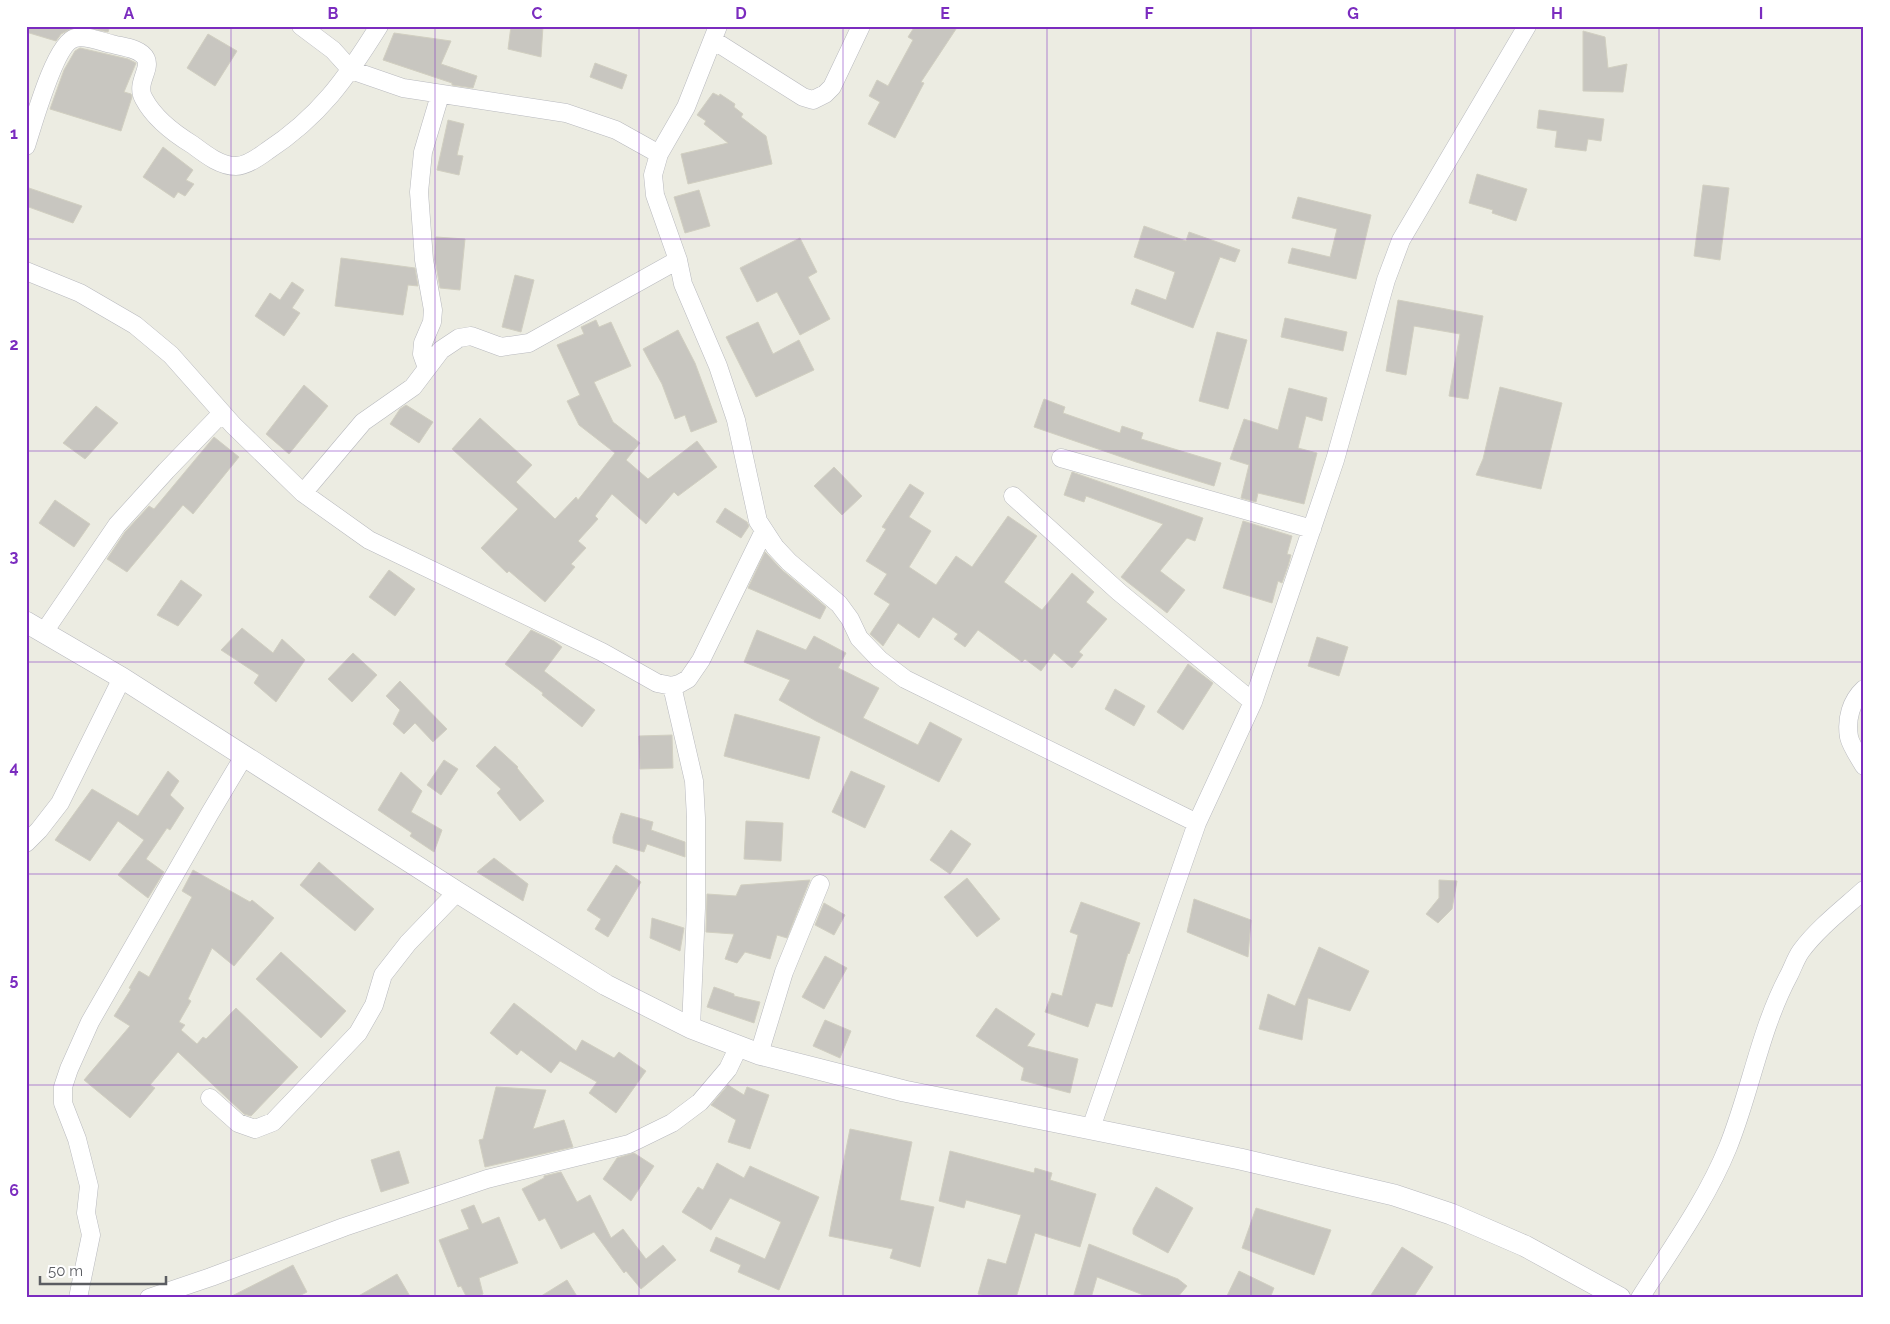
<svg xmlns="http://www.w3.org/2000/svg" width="1890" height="1324" font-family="Raleway,sans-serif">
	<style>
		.building { fill: #c8c6c0; stroke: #d1cfc1 }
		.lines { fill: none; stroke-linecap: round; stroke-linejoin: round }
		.minor-casing { stroke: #b8b9be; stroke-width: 19 }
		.tertiary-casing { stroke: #b8b9be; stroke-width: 22 }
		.minor { stroke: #fff; stroke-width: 18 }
		.tertiary { stroke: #fff; stroke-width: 21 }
		.grid { fill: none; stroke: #7b2cbf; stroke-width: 1; stroke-opacity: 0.55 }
		.neatline { fill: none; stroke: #7b2cbf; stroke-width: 2 }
		.grid-label { font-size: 16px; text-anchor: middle; font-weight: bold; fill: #7b2cbf }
	</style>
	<rect width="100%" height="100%" fill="#ecece2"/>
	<path class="building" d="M26,26H110L108,32L85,27L73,28L61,34L56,41L26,32Z
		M511,26H543L541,57L508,49Z
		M915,26H958L921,82L924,83L895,138L868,124L880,102L869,96L877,80L888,86L913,40L908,37Z
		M1583,31L1605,37L1608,68L1627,64L1623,92L1583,91Z
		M394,33L451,41L441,64L477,76L473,88L452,85V83L383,60Z
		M208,34L237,51L215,86L187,68Z
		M80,48L128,59L136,63L124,92L131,94L132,97L121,131L50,109L64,70L75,51Z
		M595,63L627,75L622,89L590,77Z
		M713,93L719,96L720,94L735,104L734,107L743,114L741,117L766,136L772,164L688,184L681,154L728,143L704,124L706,121L697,115Z
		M1539,110L1604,119L1601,141L1588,139L1586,151L1555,147L1557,131L1537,128Z
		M448,120L464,124L457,155L463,156L459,175L437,170Z
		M163,147L193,170L186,180L194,184L185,196L178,192L174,198L143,177Z
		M1477,174L1527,189L1516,221L1492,213L1493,210L1469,203Z
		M1703,185L1729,188L1720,260L1694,256Z
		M26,187L82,206L73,223L26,206Z
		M699,190L710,226L685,233L674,197Z
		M1298,197L1371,215L1356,279L1288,263L1292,248L1330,257L1337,229L1292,218Z
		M1144,226L1186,241L1189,232L1240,250L1235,262L1220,257L1193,328L1131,304L1136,289L1166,300L1175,272L1134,257Z
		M436,237L465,239L460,290L440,288L435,259Z
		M800,238L817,272L808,277L830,319L800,335L777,292L757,302L740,268Z
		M341,258L415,268L418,286L408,285L403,315L335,306Z
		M515,275L534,280L521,332L502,327Z
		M292,282L304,290L292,308L300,313L284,336L255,316L270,293L280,300Z
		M1398,300L1483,316L1468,399L1449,396L1460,334L1414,326L1406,375L1386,371Z
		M1285,318L1347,332L1343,351L1281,337Z
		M596,320L599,327L611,322L631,366L594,382L613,422L640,443L626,460L648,479L697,441L717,467L678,496L674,492L646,524L612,494L595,516L598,519L578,541L586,548L571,564L575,567L545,602L509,571L507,573L481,548L518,509L452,449L480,418L532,465L516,482L555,519L576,497L578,500L615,453L579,425L567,401L580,395L557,345L584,334L581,327Z
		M758,322L773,354L799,340L814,370L756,397L726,337Z
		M678,330L695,363L717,422L691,432L685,415L675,419L662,384L643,349Z
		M1217,332L1247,340L1228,409L1199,401Z
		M304,385L328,406L289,454L266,434Z
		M1500,387L1562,403L1541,489L1476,475L1483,459Z
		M1289,388L1327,398L1322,421L1306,416L1298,448L1317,453L1304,504L1258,493L1256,502L1241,498L1249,465L1230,459L1244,419L1278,430Z
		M1044,399L1065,407L1063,413L1120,433L1122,426L1143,433L1141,439L1221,463L1214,486L1136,462L1034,427Z
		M406,405L433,422L419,443L390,424L400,409Z
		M96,406L118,423L85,459L63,443Z
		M214,437L239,457L193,514L183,505L127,572L107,559L125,532L149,506L154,509Z
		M834,467L862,496L842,515L814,486Z
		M1072,472L1203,518L1195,541L1187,538L1160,571L1185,590L1167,613L1121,577L1163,524L1086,496L1084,502L1064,495Z
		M910,484L924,493L909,517L931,531L909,567L936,585L956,556L972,567L1008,516L1037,536L1004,582L1042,610L1072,573L1094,592L1086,602L1107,619L1079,652L1083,655L1072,668L1054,653L1041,671L1025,659L1022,662L978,630L965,647L954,639L958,634L933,617L919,638L898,623L883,646L870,634L890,604L874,594L887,574L866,561L886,529L882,527Z
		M55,500L90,524L74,547L39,523Z
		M725,508L747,522L749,526L741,538L716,522Z
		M1243,521L1292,536L1287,554L1291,555L1288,566L1282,583L1278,581L1272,603L1223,588Z
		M765,552L782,570L826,607L820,619L748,588Z
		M389,570L415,589L395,616L369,597Z
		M181,580L202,595L178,626L157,615Z
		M242,628L273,653L282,639L305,660L276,702L254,683L259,675L221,650Z
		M531,630L554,641L562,647L544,671L595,710L582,727L542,695L543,693L505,664Z
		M757,630L806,650L814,636L846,653L838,668L879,688L863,718L918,745L930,722L962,739L939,782L816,721L779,700L790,680L744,662Z
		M1317,637L1348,647L1339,676L1308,666Z
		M353,653L377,675L352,702L328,679Z
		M1188,664L1213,683L1183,730L1157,712Z
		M400,681L447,729L433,742L415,723L404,734L393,724L400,710L386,696Z
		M1115,689L1145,706L1134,726L1105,709Z
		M735,714L820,737L809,779L724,756Z
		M672,735L673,768L640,769L639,736Z
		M495,746L518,767L517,768L544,801L520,821L497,793L501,789L476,766Z
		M444,760L458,769L441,795L427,785Z
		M168,771L179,781L170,795L184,808L170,830L167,828L146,859L164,872L148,898L118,875L144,840L118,821L90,861L55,840L92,789L138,816Z
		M851,771L885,786L865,828L832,812Z
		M401,772L422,791L411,812L442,830L434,852L410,836L412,833L378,810Z
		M621,813L653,822L651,830L685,842V857L647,844L644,852L613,843V837Z
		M746,821L783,823L781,861L744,859Z
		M951,830L971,844L950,874L930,860Z
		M494,858L528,884L523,901L477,872Z
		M319,862L374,909L355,931L300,885Z
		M616,865L641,882L608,937L595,929L601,919L587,910Z
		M193,870L250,902L252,900L274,918L234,966L212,948L188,999L191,1001L179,1022L185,1025L181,1030L197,1044L203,1037L206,1039L236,1008L298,1067L251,1116L244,1114L178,1052L150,1085L155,1088L130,1118L84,1080L130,1026L114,1016L131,989L129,988L139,971L149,977L192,897L182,891Z
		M967,878L1000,919L977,937L944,897Z
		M810,880L787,938L777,935L770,959L745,952L737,963L725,959L734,934L706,932L707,894L736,896L741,885Z
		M1439,880L1457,881L1452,909L1438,923L1426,914L1439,898Z
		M1194,899L1251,920L1248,957L1187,932Z
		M1081,902L1140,923L1129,954L1128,953L1112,1007L1096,1003L1088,1027L1045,1012L1052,993L1062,996L1078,935L1070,932Z
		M824,903L845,915L834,935L815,925Z
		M652,918L684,928L680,951L650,938Z
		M1319,947L1369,971L1350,1011L1308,998L1302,1040L1259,1029L1268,994L1295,1006Z
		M281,952L346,1011L321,1038L256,979Z
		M825,956L847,968L824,1009L802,997Z
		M714,987L734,994V996L760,1002L754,1023L707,1007Z
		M514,1003L576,1051L582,1040L614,1058L619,1052L646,1071L616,1113L589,1093L597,1082L560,1061L551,1073L521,1050L517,1055L490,1033Z
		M996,1008L1035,1034L1027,1046L1078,1059L1070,1093L1021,1080L1024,1068L976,1036Z
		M825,1020L851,1031L840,1058L813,1046Z
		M728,1085L744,1095L747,1087L769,1095L750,1149L728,1142L736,1120L711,1105Z
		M496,1087L546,1090L533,1129L564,1120L573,1147L485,1167L479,1140L483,1139Z
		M850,1129L912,1142L900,1200L934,1207L920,1267L890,1258L893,1249L829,1236Z
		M399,1151L409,1183L381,1192L371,1160Z
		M950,1151L1034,1173L1035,1168L1052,1173L1050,1180L1096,1194L1080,1247L1035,1233L1016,1298H992L978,1294L988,1259L1006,1264L1021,1215L966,1200L964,1208L939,1201Z
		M634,1153L654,1166L631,1201L603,1179L617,1158Z
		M717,1163L744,1178L750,1166L819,1197L779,1290L738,1272L741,1265L710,1251L716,1237L765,1259L781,1222L730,1198L711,1230L682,1212L698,1187L703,1190Z
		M561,1172L577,1202L590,1195L611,1238L623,1229L646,1259L663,1245L676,1260L641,1289L626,1271L624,1273L594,1232L561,1249L545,1218L539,1221L522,1189L544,1178V1176Z
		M1156,1187L1193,1208L1168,1253L1133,1234V1229Z
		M474,1205L482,1224L499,1217L518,1263L479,1278L483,1294L474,1298H467L461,1286L458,1287L439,1240L469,1229L461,1210Z
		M1256,1208L1331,1230L1314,1275L1242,1248Z
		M1089,1244L1178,1279L1187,1286L1177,1298H1151L1097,1277L1091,1298H1073Z
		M1402,1247L1433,1267L1413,1298H1369Z
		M293,1265L307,1292L295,1298H228Z
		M1239,1271L1274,1288L1270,1298H1226Z
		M397,1274L411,1298H355Z
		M567,1280L578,1298H538Z"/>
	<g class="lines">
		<g class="minor-casing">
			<path id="minor" d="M301,26L333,50L351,70L403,88L566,113L616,130L659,154
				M718,26L686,107L659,154L653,175L655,195L678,260L683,284L718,366L736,420L758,521L775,547L789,562L839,604L850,619L859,638L880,660L905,679L1197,823
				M713,40L803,97L813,100L825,94L832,87L861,26
				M26,146C33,125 55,43 75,38C86,35 102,42 112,44C122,47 141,48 146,59C151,70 135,84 144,99C154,118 175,134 193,145C205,154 220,166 236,166C246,166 259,157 267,151C319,117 346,79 379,26
				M26,271L80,293L135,325L171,355L233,425L303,493L369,540L602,652L657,683L672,686L679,684L688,679L701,660L764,531
				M427,368L422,354L423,343L432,322L433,310L424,260L419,192L423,152L440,95
				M1061,458L1312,529
				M303,493L363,422L413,387L441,350L459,338L471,336L501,347L529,343L678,260
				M1013,496L1119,592L1253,702
				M44,632L117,525L166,471L222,413
				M672,686L694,781L696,818V908L691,1028
				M1864,689C1851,701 1846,719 1849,737C1851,746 1859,757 1864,766
				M26,843L39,830L60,803L122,678
				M759,1054L784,972L820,884
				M210,1098L238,1123L255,1129L273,1122L358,1033L374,1005L383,975L408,943L457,892
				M1091,1128L1197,823L1253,702L1335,460L1386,280L1401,240L1527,26
				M78,1298L91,1235L86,1213L89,1186L77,1139L63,1103V1087L69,1069L90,1022L210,813L244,756
				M149,1298L211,1277L344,1227L487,1179L629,1144L672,1123L700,1102L728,1069L739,1046
				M1640,1298C1671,1249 1706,1201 1728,1147C1751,1090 1760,1029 1789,975C1793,967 1796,958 1801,951C1818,928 1843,909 1864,890"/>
		</g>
		<g class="tertiary-casing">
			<path id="tertiary" d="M26,622L122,678L457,892L606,985L691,1028L759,1054L904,1091L1240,1159L1394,1195L1451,1214L1525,1246L1620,1298"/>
		</g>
		<use href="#minor" class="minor"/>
		<use href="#tertiary" class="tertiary"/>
	</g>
	<path class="grid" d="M231,26V1298M435,26V1298M639,26V1298M843,26V1298M1047,26V1298M1251,26V1298M1455,26V1298M1659,26V1298M26,239H1864M26,451H1864M26,662H1864M26,874H1864M26,1085H1864"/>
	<rect width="1890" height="1324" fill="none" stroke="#ffffff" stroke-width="55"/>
	<path d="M40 1276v8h126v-8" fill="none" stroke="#5b5d62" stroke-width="2.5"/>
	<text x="48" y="1276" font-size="15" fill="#5b5d62" stroke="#ffffff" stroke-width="4" paint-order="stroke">50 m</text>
	<rect x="28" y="28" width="1834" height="1268" class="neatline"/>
	<g class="grid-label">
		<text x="129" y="19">A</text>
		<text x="333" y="19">B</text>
		<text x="537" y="19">C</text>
		<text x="741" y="19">D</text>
		<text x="945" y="19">E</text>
		<text x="1149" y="19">F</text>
		<text x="1353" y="19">G</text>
		<text x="1557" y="19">H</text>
		<text x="1761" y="19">I</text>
		<text x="14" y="139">1</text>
		<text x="14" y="350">2</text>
		<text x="14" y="562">3</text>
		<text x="14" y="773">4</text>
		<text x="14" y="985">5</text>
		<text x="14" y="1196">6</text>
	</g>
</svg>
